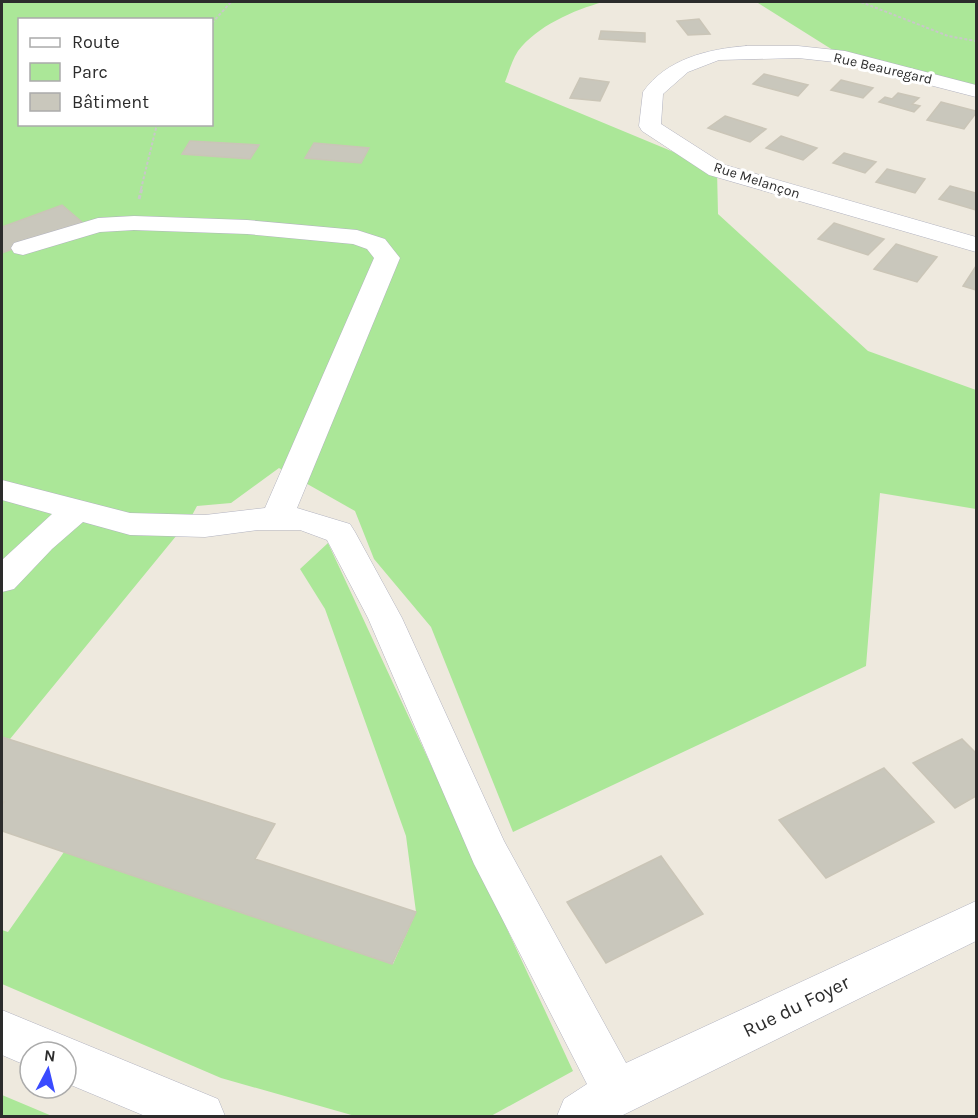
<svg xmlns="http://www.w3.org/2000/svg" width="978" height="1118" font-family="Karla,sans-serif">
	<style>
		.green { fill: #abe798; fill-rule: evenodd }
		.building { fill: #c9c7bc; stroke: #cac5b7; stroke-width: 1.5 }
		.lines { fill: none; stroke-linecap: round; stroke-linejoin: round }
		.minor-casing { stroke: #b2b3c0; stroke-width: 1 }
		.path-far1 { stroke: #c8c8c8; stroke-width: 2; stroke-dasharray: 3 2; stroke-linecap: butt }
		.path { stroke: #c8c8c8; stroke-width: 3; stroke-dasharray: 4 2; stroke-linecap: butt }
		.minor { fill: #fff; fill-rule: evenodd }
		.labels { text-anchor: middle; stroke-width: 6; stroke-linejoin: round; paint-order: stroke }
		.far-street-label { font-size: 14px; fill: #2c2c2c; stroke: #fff }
		.near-street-label { font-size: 20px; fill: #2c2c2c; stroke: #fff }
	</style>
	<rect width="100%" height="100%" fill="#eee9de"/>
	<path class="green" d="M2,2H603C574,10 537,26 518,51C512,60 509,72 505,82L717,170L718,214L868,351L976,390V509L880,493L866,666L513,832L431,627L374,559L355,511L279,468L231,503L197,506L190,519L10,739L2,737ZM20,20H212V124H20Z
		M750,2H976V91L844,57L758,3Z
		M328,543L573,1071L491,1116H355L221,1078L2,984V930L8,932L64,852L393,964L416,912L406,836L325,609L300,569Z
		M2,1095L52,1116H2Z"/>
	<path class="building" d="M699,19L710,34L688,35L677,21Z
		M601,31L645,33V42L599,39Z
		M764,74L808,85L798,96L753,84Z
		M580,78L609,82L600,101L570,98Z
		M841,80L873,88L863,98L831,90Z
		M898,93L919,98L912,104L920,106L914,112L879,102L885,97L892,99Z
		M941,102L976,111V113L964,129L927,120Z
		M725,116L766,129L750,142L708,128Z
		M781,136L817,148L803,160L766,148Z
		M190,141L259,145L250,159L182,154Z
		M314,143L369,148L361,163L305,158Z
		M844,153L876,162L865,173L833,163Z
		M887,169L925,179L915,193L876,182Z
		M950,186L976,193V210L939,199Z
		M62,205L83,223L2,253V227Z
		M834,223L884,239L868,255L818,239Z
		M896,244L937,257L917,282L874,269Z
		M976,266V290L963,286Z
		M2,737L275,824L255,859L416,912L392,964L2,831V805L4,802H2Z
		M962,739L976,753V796L955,808L913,763Z
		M884,768L934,822L826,878L779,820Z
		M661,856L703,914L606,963L567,902Z"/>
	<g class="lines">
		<g class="minor-casing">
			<path id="minor" d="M746,46H798L845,51L976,85V97L844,63L798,58L719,60L688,72L663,94L661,124L725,165L976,237V252L709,175L642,131L639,126L643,92C666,59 708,49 746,46Z
				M134,216L247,220L357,230L385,239L400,258L297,508L350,524L355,532L402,618L504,841L626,1063L976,901V941L621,1116H557L564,1099L587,1084L474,864L368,618L327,540L300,530H258L205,537L130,535L83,522L52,549L14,589L2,592V560L52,514L2,500V480L130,513L205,515L265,508L374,258L367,249L353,244L247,234L134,230L100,232L23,255L14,253L11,248L14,243L98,218Z
				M2,1010L218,1099L225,1116H145L66,1083V1052H30V1067L2,1055Z"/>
		</g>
		<path class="path-far1" d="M357,2H369
			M861,2L948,36L976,41
			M212,23L231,2
			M141,189L157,124"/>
		<path class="path" d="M139,199L142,188"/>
		<use href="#minor" class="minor"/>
	</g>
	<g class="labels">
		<g class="far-street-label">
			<text transform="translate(883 68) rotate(13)" y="5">Rue Beauregard</text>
			<text transform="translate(757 180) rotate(18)" y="5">Rue Melançon</text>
		</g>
		<g class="near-street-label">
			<text transform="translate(796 1006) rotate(-26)" y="7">Rue du Foyer</text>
		</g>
	</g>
	<rect width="978" height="1118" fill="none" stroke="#2c2c2c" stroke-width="6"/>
	<rect x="18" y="18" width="195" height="108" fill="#ffffff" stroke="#ababab" stroke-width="1.5"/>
	<rect x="30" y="38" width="30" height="9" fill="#ffffff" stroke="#ababab" stroke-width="1.5"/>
	<text x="72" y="48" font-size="18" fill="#2c2c2c">Route</text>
	<rect x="30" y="63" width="30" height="18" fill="#abe798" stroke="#ababab" stroke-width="1.5"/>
	<text x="72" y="78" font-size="18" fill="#2c2c2c">Parc</text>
	<rect x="30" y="93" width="30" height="18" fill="#c9c7bc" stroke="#ababab" stroke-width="1.5"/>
	<text x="72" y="108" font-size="18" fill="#2c2c2c">Bâtiment</text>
	<g transform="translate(48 1070) rotate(7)"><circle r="28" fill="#ffffff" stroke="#ababab" stroke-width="1.5"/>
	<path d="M0-4.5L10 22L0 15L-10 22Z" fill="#3a4bff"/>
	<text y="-9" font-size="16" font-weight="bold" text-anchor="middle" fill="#2c2c2c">N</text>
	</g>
</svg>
